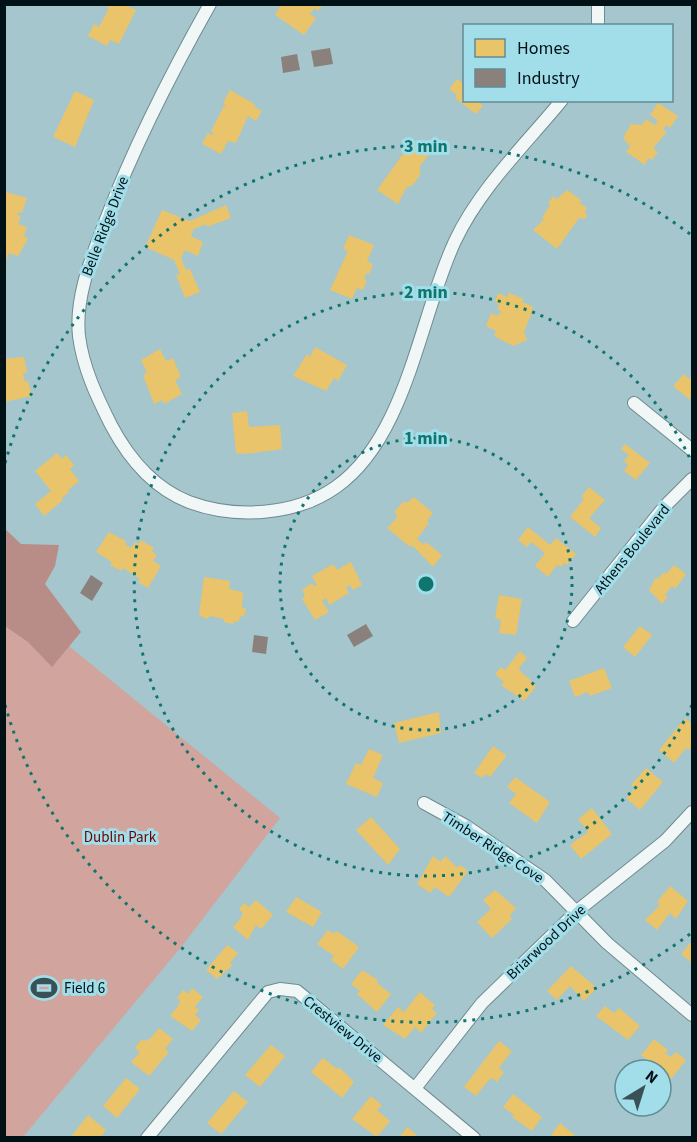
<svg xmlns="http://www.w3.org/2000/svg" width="697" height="1142" font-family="'Source Sans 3',sans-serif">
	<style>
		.green { fill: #d1a49e }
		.forest { fill: #b88d87 }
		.homes { fill: #e9c46a }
		.industry { fill: #8a817c }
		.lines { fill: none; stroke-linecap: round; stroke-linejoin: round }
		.minor-casing { stroke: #708b8f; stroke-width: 14 }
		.minor { stroke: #f1f6f7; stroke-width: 12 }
		.ring { fill: none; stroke: #0f766e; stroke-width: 3; stroke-dasharray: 3 6 }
		.labels { text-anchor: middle; stroke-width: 6; stroke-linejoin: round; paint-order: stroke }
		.street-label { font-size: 15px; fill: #001216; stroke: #a1dee9 }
		.park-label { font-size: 15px; fill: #6c0200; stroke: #a1dee9 }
		.poi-label { font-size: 15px; fill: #001216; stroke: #a1dee9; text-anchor: start }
		.centre { fill: #0f766e; stroke: #a1dee9; stroke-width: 3 }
		.ring-label { font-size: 18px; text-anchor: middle; font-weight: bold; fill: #0f766e; stroke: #a1dee9; stroke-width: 6; stroke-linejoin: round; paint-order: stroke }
	</style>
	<rect width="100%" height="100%" fill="#a4c6cc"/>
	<path class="green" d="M5,594L280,818L182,946L23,1137H5Z"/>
	<path class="forest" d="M4,528L21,544L59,545L55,566L45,584L81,632L52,667L28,642L5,626Z"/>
	<path class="homes" d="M281,4H323L318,11L315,8L310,14L316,18L304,35L275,15Z
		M102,5H125L136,10L119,44L110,40L107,46L88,36L94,24L99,27L109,8Z
		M457,79L464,84V100H482L480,103L483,106L476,114L455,98L457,95L449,89Z
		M230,90L256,105L254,107L262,111L256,121L248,116L236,143L228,141L221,154L202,144L208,133L212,135L214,133L211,131L224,106L227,108L223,103Z
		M75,91L94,100L75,147L53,137Z
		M658,103L678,116L670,128L666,125L663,130L667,132L653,148L658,152L652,160L648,158L645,165L626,152L630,146L623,138L631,124L642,125L646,119L655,125L658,121L650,115Z
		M413,140L431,152L420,166V175L413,185L406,188L398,204L377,190Z
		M567,190L581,200L580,203L587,208L585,211L587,216L585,219L579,218L557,249L533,230L544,219L542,217L550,205L548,204L553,196L557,199Z
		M6,192L27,198L22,213L18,212L17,215L21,216L18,224L27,227L24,236L28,239L18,256L9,253L6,261Z
		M226,205L231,218L207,227L206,224L194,229L191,236L203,242L198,256L185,250L181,258L186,270L190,269L200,292L185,298L176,275L180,274L174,260L145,247L162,210L190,221Z
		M349,235L374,245L367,261L373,264L369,275L366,273L364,279L367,280L363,290L357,288L352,299L330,290L348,251L343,249Z
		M498,293L507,297L509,293L524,299L522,302L532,306L533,310L524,332L527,340L513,346L494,336L496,331L486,326L491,313L498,316L501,311L497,309L499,305L495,302Z
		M315,347L347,365L338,381L334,378L326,391L293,376L307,354L310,357Z
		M160,349L166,361L173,358L181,377L175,380L182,394L164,404L162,400L154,404L143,375L147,373L141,360Z
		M24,357L27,372L23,374L25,382L28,381L32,396L4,402V359Z
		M684,374L689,379L692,375V396L689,399L673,386Z
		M247,411L249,427L280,425L282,449L246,454L236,453L232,413Z
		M625,444L650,463L636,480L624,471L628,465L624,461L629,455L621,449Z
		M57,453L62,459L66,455L74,465L70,469L79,481L68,490L69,492L62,498L63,500L44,516L35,504L51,491L35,471Z
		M589,487L605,500L589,518L601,528L595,537L570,517L584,499L581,497Z
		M414,497L433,513L427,521L429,523L417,539L424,545L426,542L442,555L433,567L412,545L410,547L387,528L396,519L397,515L394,512L404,501L407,503Z
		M528,527L550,545L556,538L576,554L567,565L564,563L561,567L557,565L548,577L535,566L545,553L531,542L527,547L518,540Z
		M109,532L126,541L125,544L131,548L135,542L139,544L141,540L154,548L152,552L157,555L153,561L161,566L148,588L138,582L140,579L123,568L121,571L110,565L112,562L96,552Z
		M351,562L362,585L353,590L350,585L346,587L349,593L329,605L326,598L322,601L329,612L315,620L302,599L305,596L302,590L312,583L314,586L317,585L312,576L333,564L337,570Z
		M674,565L686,574L675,589L672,586L665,595L668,597L662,604L649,590L656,577L658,579L664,572L666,574Z
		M204,577L230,581L229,589L243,592L242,608H246L244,617L240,616L239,622L234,621L233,624L224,622V619L210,616L207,619L199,615Z
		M499,595L522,599L516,635L499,633L501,620L495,618Z
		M640,626L652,635L635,657L623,647Z
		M520,651L527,658L519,668L521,672L535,684V688L524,701L501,685L504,682L495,674L501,667L505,670Z
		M604,668L612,688L590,696L588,692L575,697L569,681Z
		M439,712L441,733L399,743L394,723Z
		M685,718L692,724V746L689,750L686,748L674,763L659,750Z
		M493,746L506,755L505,758L490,777L485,774L483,778L474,773Z
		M369,749L383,755L373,778L383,783L377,797L346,784L356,763L361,765Z
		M646,768L663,782L640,810L626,798L635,788L631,785Z
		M515,777L550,802L537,823L509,803L516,794L507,787Z
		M592,808L612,834L581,859L570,845L588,832L578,819Z
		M371,817L400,849L388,865L356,830Z
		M433,856L441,862L445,856L458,868L460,865L468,871L449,897L435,887L430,893L417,884Z
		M670,886L688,901L676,919L670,913L657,930L645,920L660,905L657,902Z
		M495,890L516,908L510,915L512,919L492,938L477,922L491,909L483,900Z
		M296,897L322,912L313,927L286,912Z
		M256,900L273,915L261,929L256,925L248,940L233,927L241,918L243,913L239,909L244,903L249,907Z
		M328,930L334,934L336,931L341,934L359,947L343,969L331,960L334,956L317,944Z
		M690,943L692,945V963L681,954Z
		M227,945L238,953L230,963L233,965L217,979L206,970Z
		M571,966L597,988L584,1001L570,986L557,1000L547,991Z
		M362,970L378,980L377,983L391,994L377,1012L357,994L360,991L351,984Z
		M192,988L203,997L195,1007L199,1010L195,1015L201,1020L192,1031L170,1016L178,1006L180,1000L177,998L183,990L188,994Z
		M420,992L435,1005L432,1009L437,1013L421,1033L415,1027L405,1039L383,1025L398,1007L404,1012Z
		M605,1006L614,1013L619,1008L640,1026L628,1040L596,1016Z
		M159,1028L173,1039L165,1049L169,1052L149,1076L131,1062L140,1052L135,1048L142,1039L145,1041L151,1038Z
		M654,1039L668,1050L665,1053L671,1057L676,1052L686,1060L671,1079L641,1055Z
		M499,1041L512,1051L499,1068L504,1072L497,1082L492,1078L488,1081L476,1096L464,1087Z
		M271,1045L285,1056L260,1087L245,1075Z
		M323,1058L337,1069L339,1067L354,1082L342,1098L311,1072Z
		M126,1078L140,1089L117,1118L103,1106Z
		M234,1091L248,1102L221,1134L207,1123Z
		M513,1094L542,1117L532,1131L512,1117L514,1115L503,1107Z
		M371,1096L382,1105L377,1110L390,1121L377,1137L352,1119Z
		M88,1115L106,1130L100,1138H70Z
		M560,1123L578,1138H555L551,1135Z
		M407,1127L420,1138H399Z"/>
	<path class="industry" d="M330,48L333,64L314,67L311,51Z
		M297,54L300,70L283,73L281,57Z
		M91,575L103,583L92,601L80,593Z
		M366,624L373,636L354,647L347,635Z
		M254,635L268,637L266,654L252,652Z"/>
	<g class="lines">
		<g class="minor-casing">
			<path id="minor" d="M210,4C170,75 134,146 105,222C91,259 75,297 79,336C83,368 97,397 111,425C129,459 153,488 189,502C235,519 295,516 336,487C407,437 419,318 455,241C480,188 525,145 562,100
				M598,26V4
				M634,403L692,450
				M573,621L664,507L692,479
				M424,803L466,826L545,880L607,943L692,1015
				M416,1087L482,1003L577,911L665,841L692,812
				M147,1138L268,992L280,989L297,991L474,1138"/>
		</g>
		<use href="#minor" class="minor"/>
	</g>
	<g class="ring">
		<circle cx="426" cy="584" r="146"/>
		<path d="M692 705A292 292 0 1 1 692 463"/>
		<path d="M690 934A438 438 0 0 1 5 705M5 463A438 438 0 0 1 690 234"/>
	</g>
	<defs>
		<g id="stadium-bare" transform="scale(2.07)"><path d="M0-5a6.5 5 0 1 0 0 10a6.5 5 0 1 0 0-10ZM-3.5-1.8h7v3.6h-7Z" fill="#395156" stroke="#a1dee9" stroke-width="2.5" paint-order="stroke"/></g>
	</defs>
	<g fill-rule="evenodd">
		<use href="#stadium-bare" x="44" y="988"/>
	</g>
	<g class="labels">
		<g class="street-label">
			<text transform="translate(105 226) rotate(-69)" y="5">Belle Ridge Drive</text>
			<text transform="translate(632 549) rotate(-51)" y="5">Athens Boulevard</text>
			<text transform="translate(493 847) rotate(33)" y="5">Timber Ridge Cove</text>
			<text transform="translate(546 942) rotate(-43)" y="5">Briarwood Drive</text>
			<text transform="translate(343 1029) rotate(39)" y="5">Crestview Drive</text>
		</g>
		<g class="park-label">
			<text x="120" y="842">Dublin Park</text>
		</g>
		<g class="poi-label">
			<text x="64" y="993">Field 6</text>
		</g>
	</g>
	<circle cx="426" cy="584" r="9" class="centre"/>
	<g class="ring-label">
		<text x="426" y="152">3 min</text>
		<text x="426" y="298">2 min</text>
		<text x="426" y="444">1 min</text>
	</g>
	<rect width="697" height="1142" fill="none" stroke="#001216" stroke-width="12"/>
	<rect x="463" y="24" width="210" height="78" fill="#a1dee9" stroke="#618c95" stroke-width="1.5"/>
	<rect x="475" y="39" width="30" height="18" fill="#e9c46a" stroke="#618c95" stroke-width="1.5"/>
	<text x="517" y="54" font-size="18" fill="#001216">Homes</text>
	<rect x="475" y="69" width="30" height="18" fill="#8a817c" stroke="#618c95" stroke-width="1.5"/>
	<text x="517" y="84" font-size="18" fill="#001216">Industry</text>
	<g transform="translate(643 1088) rotate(38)"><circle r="28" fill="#a1dee9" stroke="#618c95" stroke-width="1.5"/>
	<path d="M0-4.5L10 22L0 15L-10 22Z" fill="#395156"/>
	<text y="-9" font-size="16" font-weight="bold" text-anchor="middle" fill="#001216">N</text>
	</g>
</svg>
